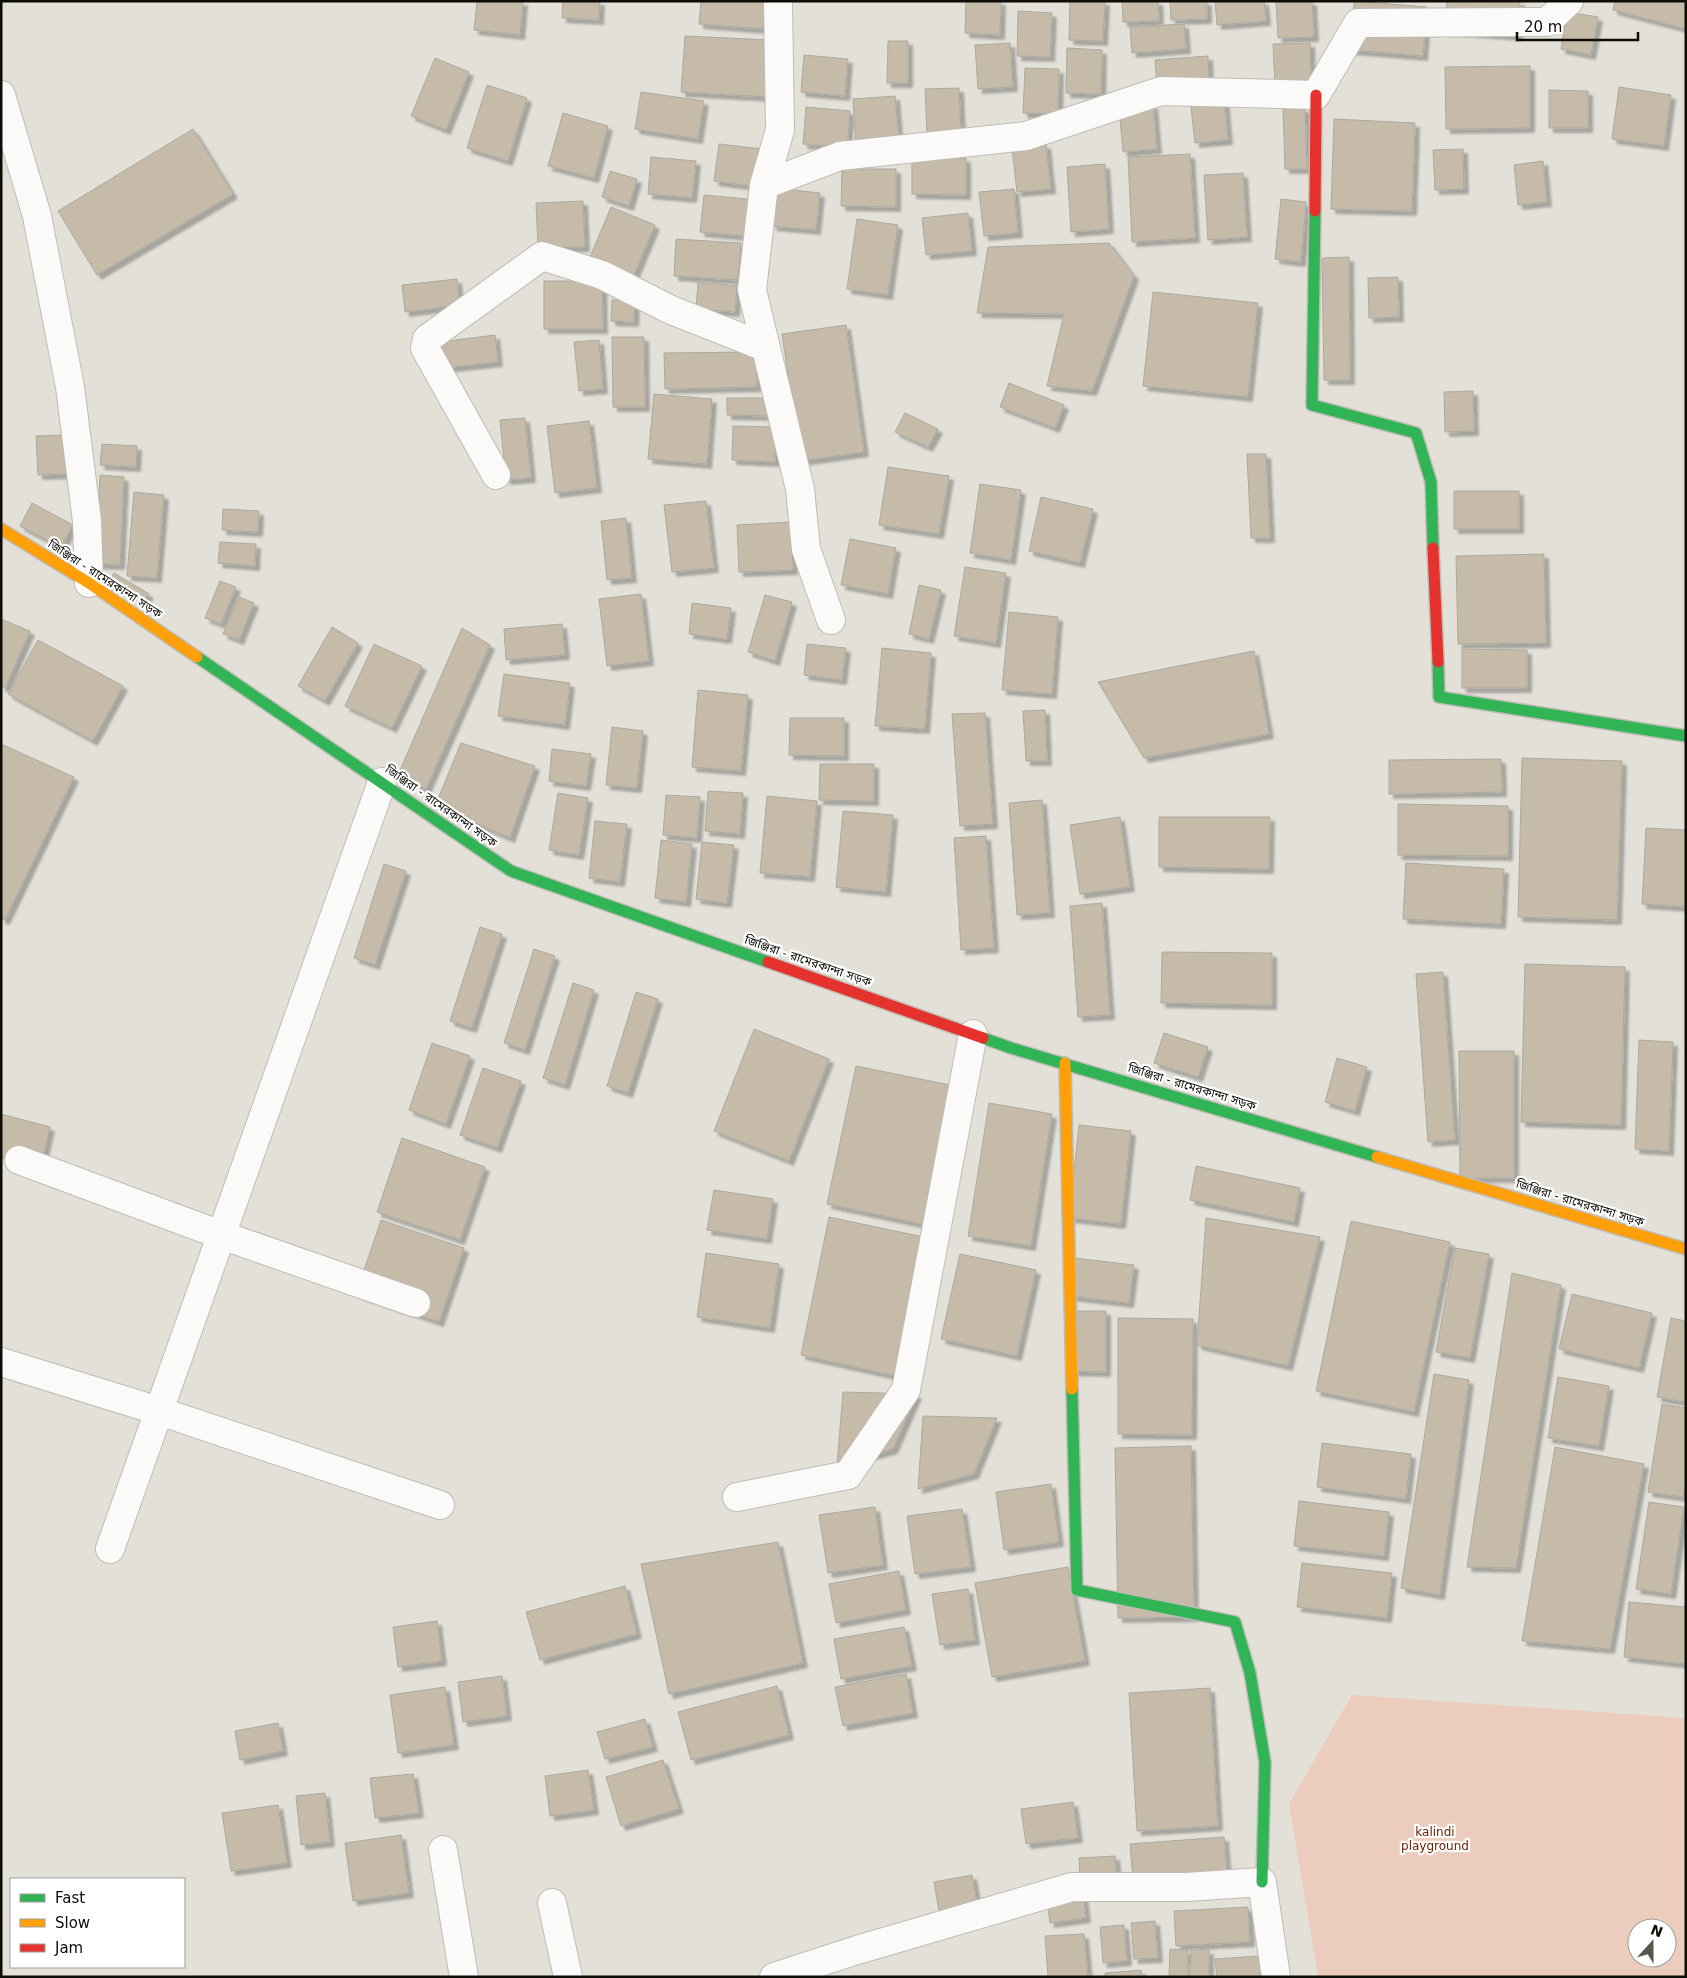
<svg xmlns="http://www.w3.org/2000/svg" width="1687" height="1978" font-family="'DejaVu Sans','Noto Sans Bengali',sans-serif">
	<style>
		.green { fill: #ecccbd; fill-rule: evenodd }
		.building { fill: #c6baa8; stroke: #aca9a2; filter: url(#shadow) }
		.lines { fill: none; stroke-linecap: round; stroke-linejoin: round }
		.street-casing { stroke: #bebcb5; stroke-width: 30 }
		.fast-casing { stroke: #bebcb5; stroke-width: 14 }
		.slow-casing { stroke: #bebcb5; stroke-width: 14 }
		.jam-casing { stroke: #bebcb5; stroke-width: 14 }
		.street { stroke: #fbfaf9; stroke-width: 28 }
		.fast { stroke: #30b455; stroke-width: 11 }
		.slow { stroke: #ff9f0a; stroke-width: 11 }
		.jam { stroke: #e5322d; stroke-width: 11 }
		.labels { text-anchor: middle; stroke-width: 4.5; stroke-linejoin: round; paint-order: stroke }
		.street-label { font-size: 12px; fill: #0d0c06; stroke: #fff }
		.park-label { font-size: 12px; fill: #6e2100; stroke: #fff }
	</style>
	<defs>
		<filter id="shadow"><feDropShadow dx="4.5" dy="4.5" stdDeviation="1" flood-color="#0004"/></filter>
	</defs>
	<rect width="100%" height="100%" fill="#e2e0d7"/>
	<path class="green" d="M1352,1695L1686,1718V1977H1318L1289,1804ZM1637,1928H1667V1958H1637Z"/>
	<path class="building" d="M477,1H523L520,35L474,30Z
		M563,1H600L599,20L562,18Z
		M701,1H765L763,29L699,24Z
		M966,1H1001L1000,35L965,33Z
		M1070,1H1105L1103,41L1069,40Z
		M1122,1H1158L1159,21L1123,22Z
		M1170,1H1207V19L1171,20Z
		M1215,1H1264L1266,21L1217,25Z
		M1276,1H1312L1314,37L1278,38Z
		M1354,1L1427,7L1423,56L1351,50Z
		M1447,1H1520L1518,36L1445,31Z
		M1615,1H1686V29L1613,10Z
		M1018,11L1052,13L1050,57L1017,56Z
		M1567,12L1598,17L1591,55L1561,49Z
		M1184,24L1186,49L1132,53L1130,27Z
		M685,36L771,40L768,97L681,92Z
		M888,41H908V83H887Z
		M1010,43L1013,87L978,89L975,45Z
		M1310,43L1311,86L1275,87L1273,44Z
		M1067,48L1102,50L1101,94L1066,93Z
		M804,55L848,59L845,96L801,92Z
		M1208,56L1209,82L1157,86L1155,60Z
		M435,58L469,72L446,130L411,116Z
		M1530,66V128L1446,129L1445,67Z
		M1025,68L1059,69L1058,114L1023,113Z
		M487,85L527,98L508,161L467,148Z
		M1619,87L1671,95L1664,146L1612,139Z
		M959,88L961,133L927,134L925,89Z
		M1549,90L1588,91V128H1549Z
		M641,92L704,101L698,139L635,129Z
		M895,96L899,142L856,145L853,99Z
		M1224,96L1228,140L1195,143L1190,99Z
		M1153,104L1157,149L1123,152L1119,108Z
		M806,107L850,111L847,148L803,144Z
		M1283,108H1305L1307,169H1285Z
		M563,113L608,126L594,178L548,166Z
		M1334,119L1415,123L1412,211L1331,209Z
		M193,129L233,194L97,275L58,211Z
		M719,144L763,149L758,187L714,181Z
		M1046,144L1051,189L1017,192L1012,148Z
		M1463,149L1464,189L1435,190L1433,150Z
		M1190,154L1195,238L1132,242L1128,157Z
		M651,157L696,161L692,198L648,194Z
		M912,157L966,158V195L912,194Z
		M1543,161L1547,202L1518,205L1514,165Z
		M1105,164L1109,229L1071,232L1067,167Z
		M842,169H896V207L841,206Z
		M610,171L637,179L629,206L602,197Z
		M1243,173L1247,237L1208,240L1204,175Z
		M775,188L820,193L816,230L772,226Z
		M1014,189L1018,233L984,236L979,192Z
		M704,195L748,199L744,236L700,232Z
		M1281,199L1306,202L1301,262L1275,259Z
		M583,201L585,247L538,248L536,203Z
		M611,207L655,225L634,275L590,257Z
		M968,213L972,251L926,255L922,218Z
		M857,219L898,225L888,295L847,289Z
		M676,239L741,243L738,280L674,276Z
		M1109,243L1134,276L1092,391L1047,386L1064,314L977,313L988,247Z
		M1349,257L1350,380H1324L1322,258Z
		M1398,277L1399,317L1369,318L1368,278Z
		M457,279L460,305L405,312L402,285Z
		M544,281H602L603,329H544Z
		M698,282L737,286L735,312L696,309Z
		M1153,292L1258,303L1248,397L1143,386Z
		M612,300H635L634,322L611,321Z
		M846,325L864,452L801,461L782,334Z
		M495,335L498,362L443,368L440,342Z
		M612,337H644L645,407H613Z
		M599,340L603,389L579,391L574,342Z
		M757,352V387L665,389L664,353Z
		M1009,383L1064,405L1055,428L1000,407Z
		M1473,391L1474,431L1445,432L1444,392Z
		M654,394L712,399L707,464L648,459Z
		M727,398H772L773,416L727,415Z
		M905,413L938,429L928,447L895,432Z
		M525,418L531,478L506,480L500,420Z
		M589,421L597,488L555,493L547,426Z
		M733,426L775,427V462L732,460Z
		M64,435L66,474L38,475L36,436Z
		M102,444L137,446L136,467L100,465Z
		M1247,454H1266L1270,538H1251Z
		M888,467L949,476L939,534L879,525Z
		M100,475L124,477L120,565L96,564Z
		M980,484L1021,490L1011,560L970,553Z
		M1454,491H1519V529H1454Z
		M134,492L164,495L157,578L127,576Z
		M1041,497L1093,509L1080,563L1029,551Z
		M706,501L714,568L672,572L664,505Z
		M32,503L73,525L61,547L20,526Z
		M223,509L259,511L258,532L222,530Z
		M626,518L632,578L607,580L601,521Z
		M791,522L793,570L739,572L737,525Z
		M850,539L896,548L888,594L841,585Z
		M220,542L256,544L255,566L218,563Z
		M1544,554L1546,643L1458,644L1456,556Z
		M965,567L1006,573L996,643L954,636Z
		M114,573L149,594L142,603L108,583Z
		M220,581L236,587L221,624L205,618Z
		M919,585L941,590L929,639L909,634Z
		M641,594L649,661L607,666L599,599Z
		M765,595L792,602L775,661L748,652Z
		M239,597L254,603L239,640L223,634Z
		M692,603L731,608L727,639L689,634Z
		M1009,612L1058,617L1052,694L1002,690Z
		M1,619L30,631L5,688L1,686Z
		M562,624L565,655L506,660L504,629Z
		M332,627L358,643L325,701L298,686Z
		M462,628L490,645L426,789L397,777Z
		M38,640L123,686L93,741L8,694Z
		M374,644L422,666L392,728L345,706Z
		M807,644L846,648L842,680L804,675Z
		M882,648L931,653L925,729L875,726Z
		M1462,649L1527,650V688H1462Z
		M1254,651L1269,734L1144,758L1098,682Z
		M504,674L570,683L565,725L498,716Z
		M698,690L748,695L741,771L692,767Z
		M1045,710L1047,761H1026L1023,711Z
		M985,713L993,824L960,826L952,714Z
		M790,718H844V756L789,755Z
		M612,727L643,731L637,788L606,785Z
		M461,743L535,766L510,838L435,806Z
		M1,744L74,777L5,920L1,919Z
		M552,749L591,754L586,786L549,781Z
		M1522,758L1622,761L1617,920L1518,917Z
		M1501,759L1502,792L1389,794V760Z
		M820,764H874V801L819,800Z
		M708,791L743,793L740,834L705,831Z
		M558,793L588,798L579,855L549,850Z
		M666,795L700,797L697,838L663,835Z
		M767,796L817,801L810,877L760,873Z
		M1042,800L1050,913L1017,915L1009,803Z
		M1398,804L1508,806V856L1398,855Z
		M843,811L893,815L886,892L836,887Z
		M1120,817L1130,887L1080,894L1070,825Z
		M1159,817H1270L1269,869L1159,867Z
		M595,821L627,824L620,882L589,878Z
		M1646,828L1686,830V907L1642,904Z
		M986,836L994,948L961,950L954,838Z
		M661,840L692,844L686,902L655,898Z
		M702,842L734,845L727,903L696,899Z
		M1406,863L1504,869L1501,924L1403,919Z
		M384,864L406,871L375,965L354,958Z
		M1102,903L1110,1015L1078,1017L1070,906Z
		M480,927L502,934L472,1028L450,1021Z
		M534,949L555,956L525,1050L504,1043Z
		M1162,952L1272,953V1005L1161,1003Z
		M1525,964L1625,967L1621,1125L1521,1122Z
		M1443,972L1455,1140L1428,1142L1416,974Z
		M573,983L594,990L565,1085L543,1078Z
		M636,992L658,999L628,1093L607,1086Z
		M754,1029L829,1059L789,1161L714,1131Z
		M1164,1033L1208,1047L1198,1077L1154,1063Z
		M1639,1040L1673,1042L1669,1151L1635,1149Z
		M432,1043L470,1056L446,1124L409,1110Z
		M1459,1051H1514V1178H1460Z
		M1337,1058L1367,1067L1355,1111L1325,1102Z
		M856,1066L955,1086L926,1225L827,1204Z
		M483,1068L521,1081L497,1148L460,1135Z
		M989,1103L1052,1114L1031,1246L968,1236Z
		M1,1114L50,1127L40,1169L1,1158Z
		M1079,1125L1131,1131L1121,1224L1069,1218Z
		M402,1138L485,1167L460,1240L377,1212Z
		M1196,1166L1300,1188L1294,1222L1190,1200Z
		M714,1190L773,1199L767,1239L707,1230Z
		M829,1217L928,1238L900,1377L801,1355Z
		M1206,1218L1320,1237L1288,1366L1197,1345Z
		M381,1220L464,1248L439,1322L356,1294Z
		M1351,1221L1450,1242L1414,1412L1316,1391Z
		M1455,1248L1489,1254L1470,1358L1436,1352Z
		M706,1253L779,1264L770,1328L697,1317Z
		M960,1254L1036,1270L1017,1356L941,1339Z
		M1074,1258L1134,1265L1129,1303L1069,1296Z
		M1512,1273L1561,1285L1516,1568L1467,1567Z
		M1572,1294L1652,1313L1639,1368L1559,1349Z
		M1068,1311H1106V1372L1067,1371Z
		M1118,1318L1193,1319L1192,1435L1118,1434Z
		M1671,1318L1686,1321V1402L1657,1397Z
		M1434,1374L1469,1380L1440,1595L1401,1588Z
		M1558,1377L1609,1386L1599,1446L1548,1438Z
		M843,1392L917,1394L893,1449L837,1465Z
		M1662,1404L1686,1408V1477L1683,1497L1648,1492Z
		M923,1416L997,1418L974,1474L918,1489Z
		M1322,1443L1411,1454L1406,1499L1317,1487Z
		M1191,1446L1194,1617L1118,1618L1115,1448Z
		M1555,1447L1644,1464L1610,1649L1522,1641Z
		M1051,1484L1059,1542L1004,1550L996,1492Z
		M1299,1501L1389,1512L1384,1556L1294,1546Z
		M1649,1502L1684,1507L1671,1594L1636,1589Z
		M875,1507L883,1565L828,1573L819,1515Z
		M962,1509L971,1567L915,1574L907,1516Z
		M778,1542L803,1663L669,1694L641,1564Z
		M1302,1563L1392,1573L1387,1618L1297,1607Z
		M1068,1567L1085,1661L992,1677L975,1583Z
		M899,1571L906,1610L836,1623L829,1584Z
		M625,1586L637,1634L540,1660L526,1612Z
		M968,1589L975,1640L940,1645L932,1594Z
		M1629,1602L1686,1607V1664L1624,1657Z
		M437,1621L442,1661L398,1667L393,1627Z
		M904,1627L912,1666L841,1679L834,1639Z
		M906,1674L913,1713L843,1726L835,1687Z
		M502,1676L507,1716L463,1722L458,1682Z
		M777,1686L789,1735L691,1760L678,1712Z
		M445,1687L454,1745L398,1753L390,1695Z
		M1210,1688L1218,1826L1137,1831L1129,1693Z
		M645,1719L653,1747L605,1759L597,1732Z
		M278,1723L283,1751L240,1760L235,1731Z
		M663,1760L679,1809L621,1826L606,1777Z
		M588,1770L594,1810L550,1816L545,1776Z
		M413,1774L419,1813L375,1818L370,1778Z
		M325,1793L330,1842L301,1845L296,1796Z
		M1073,1802L1078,1838L1026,1844L1021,1809Z
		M278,1805L287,1863L231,1871L222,1813Z
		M401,1835L409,1893L353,1901L345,1843Z
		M1224,1837L1227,1874L1133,1880L1130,1844Z
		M1115,1856L1117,1881L1080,1882L1079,1858Z
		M972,1875L978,1910L940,1917L934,1882Z
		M1083,1894L1086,1918L1050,1923L1047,1899Z
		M1248,1907L1250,1942L1176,1946L1174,1911Z
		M1155,1921L1158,1958L1134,1959L1131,1923Z
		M1124,1925L1127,1961L1103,1963L1100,1927Z
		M1084,1934L1088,1977H1048L1045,1936Z
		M1170,1949L1188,1950V1977H1169Z
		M1191,1949L1209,1950V1977H1190Z
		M1260,1956L1261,1977H1217L1215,1959Z
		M1141,1970L1142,1977H1105V1973Z"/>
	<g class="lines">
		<g class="street-casing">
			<path id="street" d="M778,1L780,130L764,185L752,290L800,489L806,549L831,620
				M1,95L37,216L70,387L87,521L89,583
				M764,185L840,156L1026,136L1161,91L1316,95L1358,23L1547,22L1569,1
				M496,475L425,348L427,339L542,256L602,275L671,310L765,347
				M19,1160L221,1235L416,1303
				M1,1362L159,1411L440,1505
				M737,1497L848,1475L906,1390L973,1034
				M110,1549L382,782
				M443,1850L464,1977
				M552,1903L568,1977
				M774,1977L857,1950L1072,1887H1186L1262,1882L1276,1977"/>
		</g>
		<g class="fast-casing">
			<path id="fast" d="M1315,211L1312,405L1416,433L1431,482L1433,548
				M197,657L511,871L768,962
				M1438,662L1439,697L1686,736
				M983,1038L1011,1048L1377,1157
				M1072,1389L1077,1590L1235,1622L1250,1673L1265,1762L1262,1882"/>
		</g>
		<g class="slow-casing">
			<path id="slow" d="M1,529L89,583L197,657
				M1065,1063L1072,1389
				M1377,1157L1686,1249"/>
		</g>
		<g class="jam-casing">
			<path id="jam" d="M1315,211L1316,95
				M1433,548L1438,662
				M768,962L983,1038"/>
		</g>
		<use href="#street" class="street"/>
		<use href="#fast" class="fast"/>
		<use href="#slow" class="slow"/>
		<use href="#jam" class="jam"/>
	</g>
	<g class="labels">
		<g class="street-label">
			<text transform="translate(105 579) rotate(33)" y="4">জিঞ্জিরা - রামেরকান্দা সড়ক</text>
			<text transform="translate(441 806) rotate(35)" y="4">জিঞ্জিরা - রামেরকান্দা সড়ক</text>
			<text transform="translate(808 961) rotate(19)" y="4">জিঞ্জিরা - রামেরকান্দা সড়ক</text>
			<text transform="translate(1192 1087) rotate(17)" y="4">জিঞ্জিরা - রামেরকান্দা সড়ক</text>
			<text transform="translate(1580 1203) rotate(17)" y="4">জিঞ্জিরা - রামেরকান্দা সড়ক</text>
		</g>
		<g class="park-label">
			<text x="1435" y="1836">kalindi<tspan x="1435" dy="14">playground</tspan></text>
		</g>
	</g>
	<rect width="1687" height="1978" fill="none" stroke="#0d0c06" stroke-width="5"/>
	<rect x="10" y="1878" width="175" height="90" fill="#ffffff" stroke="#9e9e9b"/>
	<rect x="20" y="1894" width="25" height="8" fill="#30b455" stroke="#9e9e9b"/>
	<text x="55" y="1903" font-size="15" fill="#0d0c06">Fast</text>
	<rect x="20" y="1919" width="25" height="8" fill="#ff9f0a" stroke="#9e9e9b"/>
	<text x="55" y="1928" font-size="15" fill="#0d0c06">Slow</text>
	<rect x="20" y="1944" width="25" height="8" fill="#e5322d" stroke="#9e9e9b"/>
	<text x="55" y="1953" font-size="15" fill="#0d0c06">Jam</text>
	<g transform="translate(1652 1943) rotate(21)"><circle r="24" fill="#ffffff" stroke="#9e9e9b"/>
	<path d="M0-4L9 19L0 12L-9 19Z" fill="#58564f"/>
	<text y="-8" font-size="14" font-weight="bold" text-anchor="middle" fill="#0d0c06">N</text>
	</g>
	<path d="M1517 32v8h121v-8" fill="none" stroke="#0d0c06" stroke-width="2.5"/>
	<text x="1524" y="32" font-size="15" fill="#0d0c06" stroke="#ffffff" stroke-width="4" paint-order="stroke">20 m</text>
</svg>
